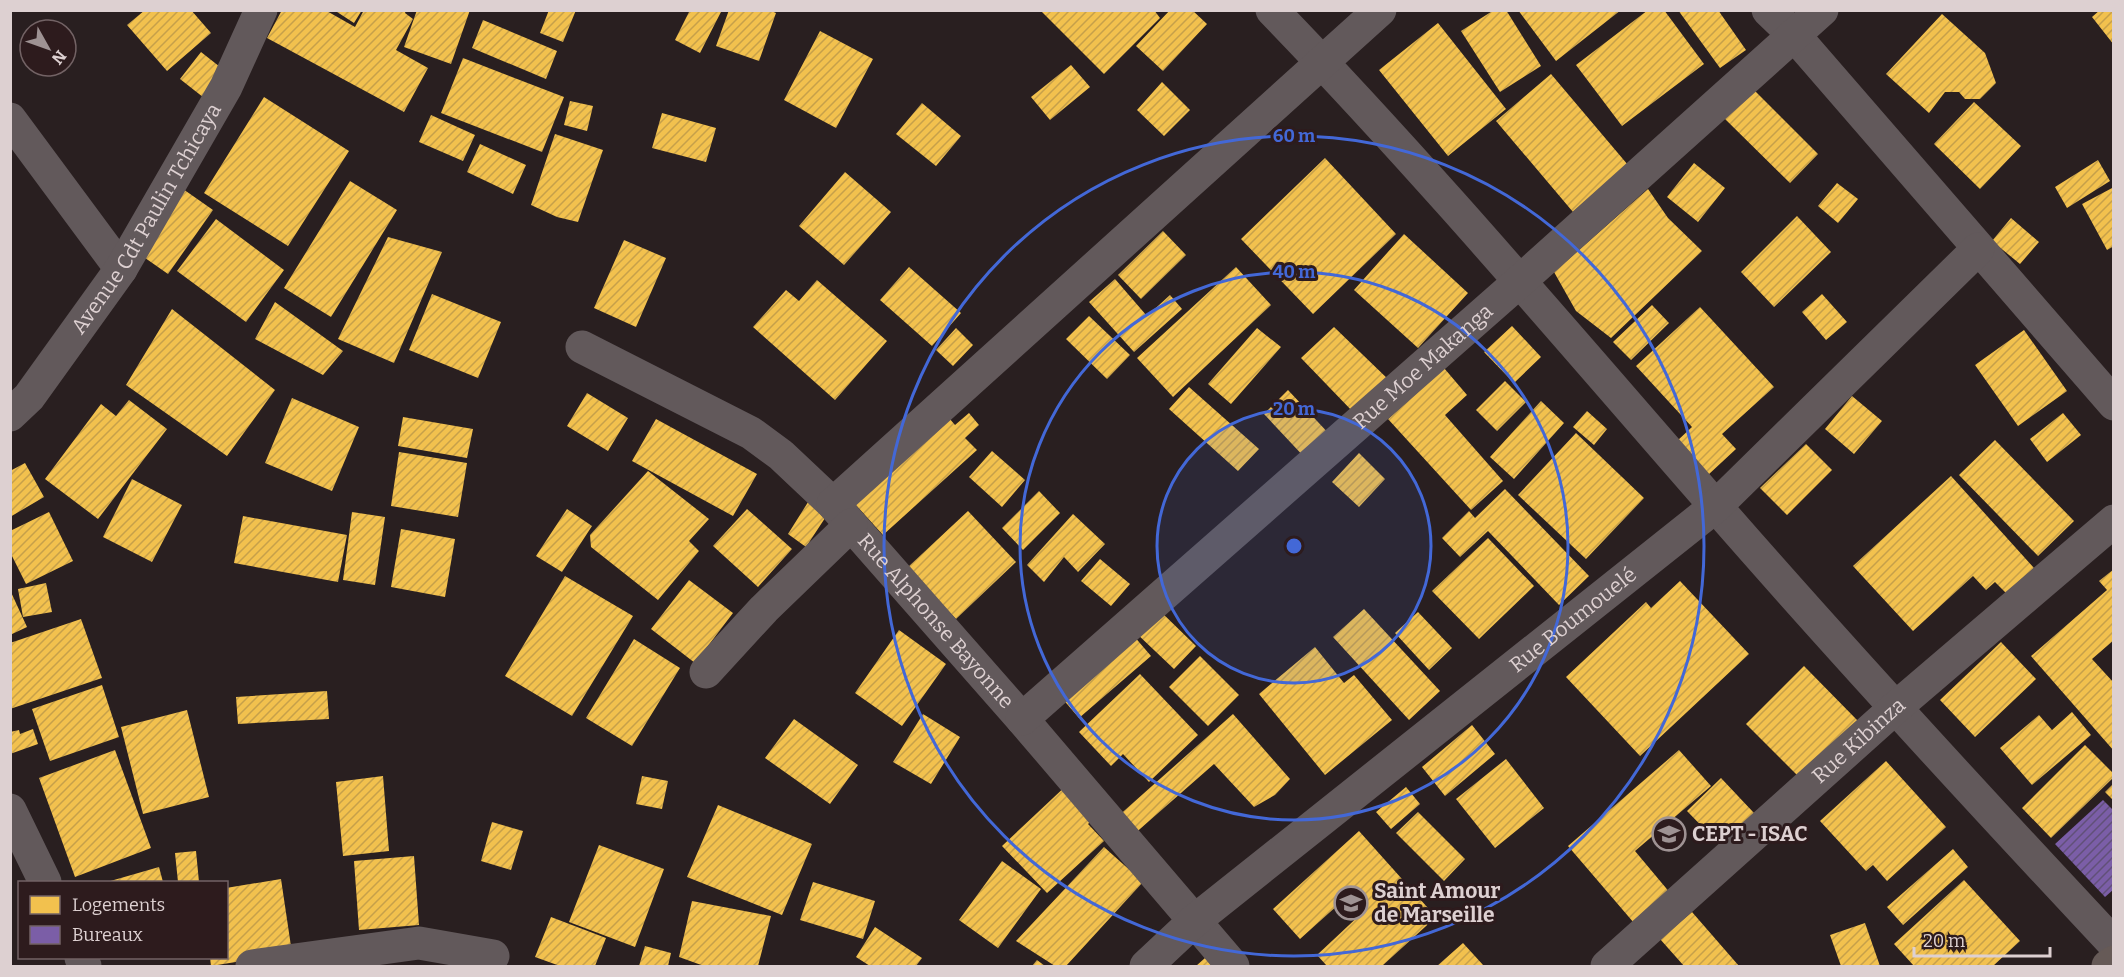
<svg xmlns="http://www.w3.org/2000/svg" width="2124" height="977" font-family="Bitter,serif">
	<style>
		.homes { fill: url(#homes-hatch) }
		.offices { fill: url(#offices-hatch) }
		.lines { fill: none; stroke-linecap: round; stroke-linejoin: round }
		.minor { stroke: #62595b; stroke-width: 33 }
		.highway { stroke: #665a57; stroke-width: 33 }
		.ring { fill: none; stroke: #4368d7; stroke-width: 3 }
		.labels { text-anchor: middle; stroke-width: 6; stroke-linejoin: round; paint-order: stroke }
		.street-label { font-size: 21px; fill: #ddd0d1; stroke: #2d1b1d }
		.poi-label { font-size: 21px; font-weight: bold; fill: #ddd0d1; stroke: #2d1b1d; text-anchor: start }
		.centre { fill: #4368d7; stroke: #2d1b1d; stroke-width: 3 }
		.ring-label { font-size: 18px; text-anchor: middle; font-weight: bold; fill: #4368d7; stroke: #2d1b1d; stroke-width: 6; stroke-linejoin: round; paint-order: stroke }
	</style>
	<defs>
		<pattern id="homes-hatch" width="6" height="6" patternUnits="userSpaceOnUse" patternTransform="scale(1.5)"><rect width="6" height="6" fill="#f2c14e"/><path d="M-1 1l2-2M0 6l6-6M5 7l2-2" fill="none" stroke="#c6a04a"/></pattern>
		<pattern id="offices-hatch" width="6" height="6" patternUnits="userSpaceOnUse" patternTransform="scale(1.5)"><rect width="6" height="6" fill="#7b5ea7"/><path d="M-1 1l2-2M0 6l6-6M5 7l2-2" fill="none" stroke="#615078"/></pattern>
	</defs>
	<rect width="100%" height="100%" fill="#291f20"/>
	<path class="homes" d="M145,10H191L211,33L167,71L127,25Z
		M282,10H325L355,27L364,10H406L405,13L413,19L396,50L428,68L404,112L267,38Z
		M334,10H362L354,23Z
		M417,10H470L451,64L404,47Z
		M549,10H576L563,42L540,33Z
		M690,10H722L700,53L675,40Z
		M729,10H769L776,13L759,61L716,46Z
		M1040,10H1154L1160,18L1104,74Z
		M1170,10H1192L1207,24L1163,71L1136,46Z
		M1494,10H1506L1541,66L1500,92L1461,31Z
		M1518,10H1621L1556,61Z
		M1648,10H1664L1704,64L1622,126L1576,65Z
		M1678,10H1718L1746,50L1720,68Z
		M2100,10H2114V45L2092,17Z
		M1942,14L1985,53L1996,83L1980,99H1965L1959,92H1945L1929,113L1886,74Z
		M483,20L557,51L546,79L472,48Z
		M1438,23L1506,109L1448,156L1379,70Z
		M820,31L873,59L836,128L784,100Z
		M201,52L229,74L208,101L180,79Z
		M463,58L564,97L542,152L441,113Z
		M1071,65L1090,87L1050,120L1031,97Z
		M1551,74L1628,165L1573,212L1496,121Z
		M1162,82L1190,110L1164,136L1137,110Z
		M1753,89L1818,154L1790,183L1724,118Z
		M264,97L349,151L288,246L204,193Z
		M570,101L593,106L587,131L564,125Z
		M1974,102L2021,146L1980,189L1934,144Z
		M922,103L961,136L936,166L896,134Z
		M662,113L716,128L706,162L652,148Z
		M431,115L475,135L463,161L419,142Z
		M555,134L603,150L578,222L557,217L531,205Z
		M480,144L526,165L513,194L467,172Z
		M1325,158L1396,234L1313,314L1241,239Z
		M2098,160L2110,181L2067,208L2055,187Z
		M1694,163L1725,188L1698,222L1667,197Z
		M845,172L891,212L844,265L799,226Z
		M350,181L397,210L331,317L284,288Z
		M1837,183L1858,199L1838,223L1818,206Z
		M2114,187V246L2107,250L2082,204Z
		M183,189L213,210L168,274L138,253Z
		M1648,189L1668,218L1702,251L1611,338L1576,311L1554,272Z
		M1797,216L1831,252L1774,307L1741,272Z
		M2011,218L2039,242L2020,264L1992,241Z
		M216,219L284,270L246,322L177,271Z
		M1163,231L1186,255L1141,299L1118,275Z
		M1404,234L1468,293L1418,348L1354,290Z
		M388,237L442,252L394,363L338,339Z
		M624,240L666,258L636,327L594,308Z
		M909,267L961,313L932,346L880,300Z
		M1236,267L1271,305L1173,397L1137,358Z
		M1115,279L1147,316L1170,295L1182,309L1134,352L1089,302Z
		M817,280L887,341L835,400L753,327L786,290L799,301Z
		M432,294L501,322L478,378L409,350Z
		M1822,294L1847,322L1826,340L1802,312Z
		M275,302L343,351L323,375L255,339Z
		M1652,305L1669,323L1631,360L1613,342Z
		M1700,307L1774,387L1722,434L1736,449L1708,475L1677,441L1692,427L1636,366Z
		M172,309L275,390L227,456L126,385Z
		M1089,316L1130,355L1107,379L1066,339Z
		M1512,326L1541,357L1514,383L1484,352Z
		M1334,327L1391,382L1355,414L1301,358Z
		M956,328L973,345L953,366L936,350Z
		M1257,328L1281,347L1231,404L1208,384Z
		M2024,330L2067,391L2018,426L1975,365Z
		M1444,368L1467,395L1445,415L1503,481L1471,510L1388,419Z
		M1505,381L1526,402L1497,431L1476,410Z
		M1189,387L1259,449L1238,471L1169,409Z
		M1288,390L1332,437L1307,460L1264,414Z
		M587,393L628,418L608,451L567,426Z
		M1852,396L1882,421L1854,454L1825,429Z
		M292,398L359,427L332,491L265,463Z
		M129,400L167,429L98,519L45,479L101,404L116,416Z
		M1541,401L1564,423L1514,479L1490,457Z
		M1587,411L1607,429L1594,445L1573,427Z
		M969,413L979,425L965,438L977,450L883,535L855,504L949,418L955,425Z
		M2063,413L2081,435L2047,462L2030,439Z
		M403,417L473,429L467,458L398,446Z
		M656,419L757,474L733,516L632,461Z
		M1576,433L1644,498L1586,559L1518,495Z
		M1995,440L2074,521L2038,556L1959,475Z
		M1806,444L1832,470L1787,515L1760,488Z
		M992,451L1025,480L1002,507L969,477Z
		M399,452L467,463L458,517L391,506Z
		M1359,453L1385,479L1359,507L1332,482Z
		M25,463L44,497L10,517V471Z
		M648,471L709,519L689,541L699,551L658,600L591,547L590,535Z
		M1951,476L2034,568L2006,593L1995,582L1986,590L1973,576L1913,631L1853,566Z
		M132,479L182,505L152,562L103,537Z
		M1505,489L1589,576L1559,605L1488,531L1460,557L1442,538L1469,511L1475,518Z
		M1039,491L1060,513L1023,550L1002,528Z
		M810,499L829,512L806,547L788,534Z
		M567,509L592,526L562,572L536,556Z
		M747,509L792,549L758,587L713,546Z
		M968,511L1016,562L956,619L907,568Z
		M49,512L73,561L26,584L10,552V531Z
		M352,512L385,517L375,585L343,580Z
		M1073,514L1105,544L1078,572L1064,557L1044,582L1027,565Z
		M243,516L347,535L338,582L234,563Z
		M401,529L455,539L445,597L391,587Z
		M1488,538L1534,586L1479,639L1432,591Z
		M1100,559L1130,584L1111,606L1081,581Z
		M2114,569V640L2092,659L2114,683V751L2031,656L2107,590L2099,581Z
		M565,576L633,616L572,716L505,676Z
		M689,580L733,613L695,663L651,629Z
		M1680,581L1749,654L1640,756L1566,677L1646,602L1651,608Z
		M46,583L52,612L23,617L18,589Z
		M10,590L27,627L10,635Z
		M1157,608L1196,646L1174,669L1135,632Z
		M1364,609L1440,691L1409,720L1333,637Z
		M1418,612L1452,648L1429,670L1395,633Z
		M81,619L102,678L10,709V643Z
		M899,630L946,664L902,726L855,693Z
		M1133,635L1151,656L1079,718L1061,697Z
		M634,639L680,668L632,746L586,718Z
		M2001,642L2036,679L1975,737L1940,700Z
		M1315,647L1344,683L1354,675L1392,720L1325,775L1259,694Z
		M1200,656L1239,695L1208,726L1169,687Z
		M1804,666L1858,721L1801,779L1746,724Z
		M1140,674L1198,735L1149,782L1123,754L1111,766L1079,732Z
		M102,685L119,737L50,761L32,709Z
		M327,691L329,719L238,724L236,697Z
		M187,710L209,797L143,814L121,727Z
		M2072,712L2091,735L2032,785L2000,748L2039,715L2052,730Z
		M923,714L960,737L931,784L893,762Z
		M1233,714L1290,779L1275,795L1254,807L1214,764L1132,836L1116,818Z
		M794,719L858,765L830,804L765,758Z
		M1472,725L1495,754L1445,796L1422,767Z
		M33,729L38,744L10,754V732L19,730L20,734Z
		M2085,745L2114,774V777L2051,838L2022,808Z
		M115,750L151,848L75,877L39,778Z
		M1679,750L1711,786L1635,851L1676,900L1640,930L1568,846Z
		M1506,759L1544,808L1495,848L1456,799Z
		M1886,761L1946,827L1887,881L1873,865L1866,871L1820,821Z
		M383,776L389,851L343,856L336,782Z
		M642,776L668,781L662,809L636,804Z
		M1721,778L1754,813L1721,846L1687,811Z
		M1069,783L1098,814L1088,824L1104,841L1047,893L1002,846Z
		M2114,783V801L2105,792Z
		M1406,787L1420,804L1391,829L1376,812Z
		M718,805L812,844L782,915L687,877Z
		M1418,812L1465,859L1444,881L1396,833Z
		M492,822L523,831L511,870L481,861Z
		M1359,831L1436,917L1382,966H1327L1317,955L1364,911L1349,895L1300,939L1273,909Z
		M599,845L664,869L635,947L569,922Z
		M1104,847L1143,882L1066,966H1055L1016,941Z
		M1953,849L1968,867L1903,925L1887,907Z
		M196,851L199,882H178L175,853Z
		M414,856L419,925L359,930L354,861Z
		M1002,861L1041,889L998,948L959,920Z
		M159,867L163,882H107Z
		M281,879L292,953L211,966L210,958H226V888Z
		M1964,880L2020,941L1993,966H1914L1894,944Z
		M813,882L875,901L863,939L800,920Z
		M692,901L771,916L758,966H704L679,957Z
		M1692,912L1739,966H1684L1660,939Z
		M551,917L606,938L595,966H560L535,957Z
		M1865,923L1880,966H1841L1830,935Z
		M875,927L922,958L916,966H870L856,957Z
		M1463,943L1484,966H1437Z
		M645,946L671,953L668,966H639Z
		M1205,958L1212,966H1196Z
		M1037,960L1045,966H1032Z"/>
	<path class="offices" d="M2103,800L2114,811V889L2105,897L2055,844Z"/>
	<g class="lines">
		<g class="minor">
			<path d="M1272,10C1427,170 1572,342 1718,509C1847,657 1980,801 2114,944"/>
			<path d="M1768,10L1794,35L2114,404"/>
			<path d="M10,119L121,269"/>
			<path id="s1" d="M582,347L751,433L781,455L833,504L1022,719L1233,966"/>
			<path id="s2" d="M10,415L29,397L121,269L226,87L261,10"/>
			<path d="M833,504L1380,10"/>
			<path d="M706,672L764,609L851,525"/>
			<path id="s3" d="M1022,719L1519,282L1822,10"/>
			<path d="M10,810L45,882"/>
			<path d="M81,958L85,966"/>
			<path d="M252,966L419,943L493,956"/>
			<path id="s4" d="M1146,966L1193,922L1716,506L1978,249"/>
			<path id="s5" d="M1607,966L1894,709L2114,521"/>
		</g>
		<path class="highway" d="M2108,966L2114,962"/>
	</g>
	<circle cx="1294" cy="546" r="137" fill="#4368d7" fill-opacity=".12"/>
	<g class="ring">
		<circle cx="1294" cy="546" r="137"/>
		<circle cx="1294" cy="546" r="274"/>
		<circle cx="1294" cy="546" r="410"/>
	</g>
	<defs>
		<g id="school-ring" transform="scale(1.725)"><circle r="9.5" fill="#2d1b1d" stroke="#9e9293" stroke-width="1.5"/><path d="M0-5L7-2L0 1L-7-2ZM-4 1L0 2.5L4 1V4Q0 6-4 4Z" fill="#9e9293"/></g>
	</defs>
	<g fill-rule="evenodd">
		<use href="#school-ring" x="1669" y="834"/>
		<use href="#school-ring" x="1351" y="903"/>
	</g>
	<g class="labels">
		<g class="street-label">
			<text dy="7" stroke="none"><textPath href="#s2" startOffset="240">Avenue Cdt Paulin Tchicaya</textPath></text>
			<text dy="7" stroke="none"><textPath href="#s3" startOffset="534">Rue Moe Makanga</textPath></text>
			<text dy="7" stroke="none"><textPath href="#s4" startOffset="550">Rue Boumouelé</textPath></text>
			<text dy="7" stroke="none"><textPath href="#s1" startOffset="454">Rue Alphonse Bayonne</textPath></text>
			<text dy="7" stroke="none"><textPath href="#s5" startOffset="338">Rue Kibinza</textPath></text>
		</g>
		<g class="poi-label">
			<text x="1692" y="841">CEPT - ISAC</text>
			<text x="1374" y="898">Saint Amour<tspan x="1374" dy="24">de Marseille</tspan></text>
		</g>
	</g>
	<circle cx="1294" cy="546" r="9" class="centre"/>
	<g class="ring-label">
		<text x="1294" y="142">60 m</text>
		<text x="1294" y="278">40 m</text>
		<text x="1294" y="415">20 m</text>
	</g>
	<rect width="2124" height="977" fill="none" stroke="#ddd0d1" stroke-width="24"/>
	<rect x="18" y="881" width="210" height="78" fill="#2d1b1d" stroke="#736365" stroke-width="1.5"/>
	<rect x="30" y="896" width="30" height="18" fill="#f2c14e" stroke="#736365" stroke-width="1.5"/>
	<text x="72" y="911" font-size="18" fill="#ddd0d1">Logements</text>
	<rect x="30" y="926" width="30" height="18" fill="#7b5ea7" stroke="#736365" stroke-width="1.5"/>
	<text x="72" y="941" font-size="18" fill="#ddd0d1">Bureaux</text>
	<g transform="translate(48 48) rotate(130)"><circle r="28" fill="#2d1b1d" stroke="#736365" stroke-width="1.5"/>
	<path d="M0-4.5L10 22L0 15L-10 22Z" fill="#9e9293"/>
	<text y="-9" font-size="16" font-weight="bold" text-anchor="middle" fill="#ddd0d1">N</text>
	</g>
	<path d="M1914 947v9h136v-9" fill="none" stroke="#ddd0d1" stroke-width="3"/>
	<text x="1923" y="947" font-size="18" fill="#ddd0d1" stroke="#2d1b1d" stroke-width="4.5" paint-order="stroke">20 m</text>
</svg>
